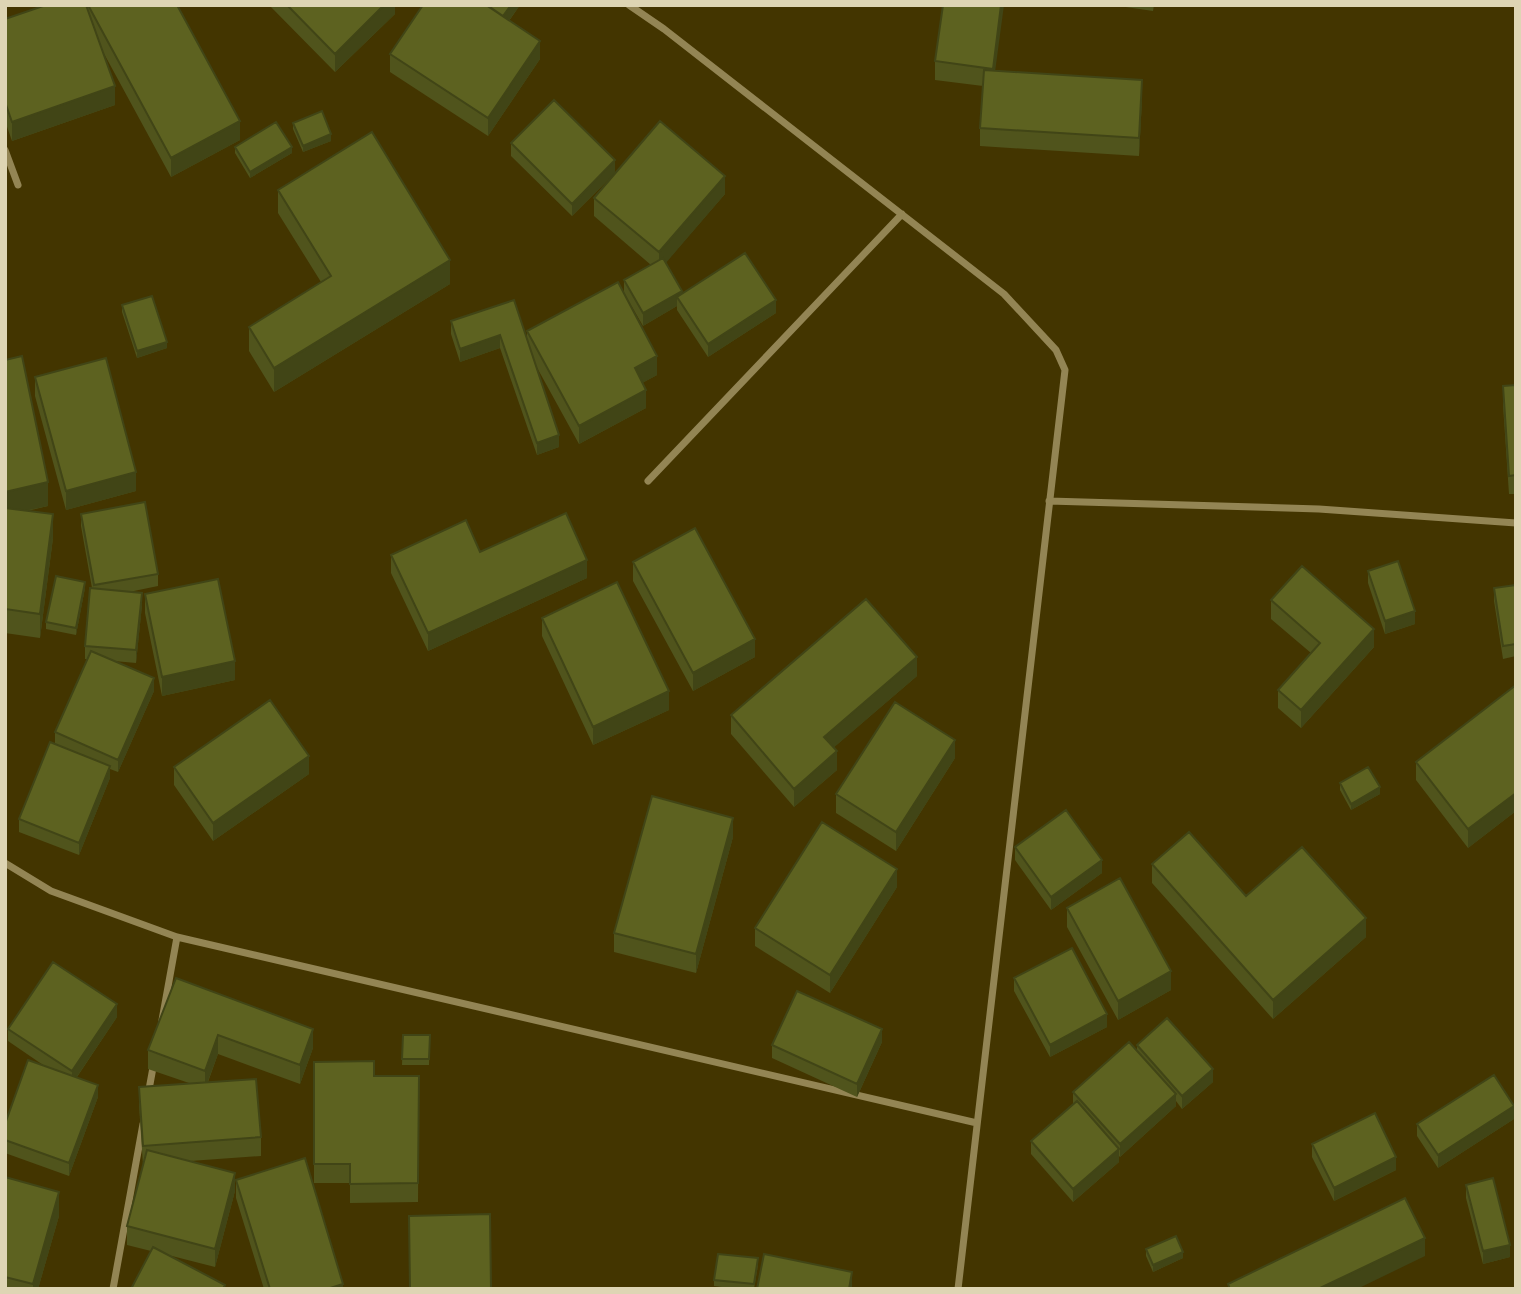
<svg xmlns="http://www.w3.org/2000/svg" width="1521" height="1294" font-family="'Public Sans',sans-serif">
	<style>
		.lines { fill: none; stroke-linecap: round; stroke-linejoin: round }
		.minor { stroke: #938554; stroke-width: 7 }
		.wall { fill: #50541c }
		.shaded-wall { fill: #414516 }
		.building { fill: #5d6220; stroke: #414516; stroke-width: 2 }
	</style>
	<rect width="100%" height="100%" fill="#433500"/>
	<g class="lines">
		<path class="minor" d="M629,5L664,29L1004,294L1056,350L1065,370L958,1289
			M5,150L18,185
			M648,481L902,214
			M1049,501L1319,509L1516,523
			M5,863L51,891L177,937L977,1123
			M162,1020L177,937
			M148,1095L154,1062
			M113,1289L143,1124"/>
	</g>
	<path class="wall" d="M46,5H177L240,140L171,177L102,50L115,105L12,141L5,121V19Z
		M269,5H395V14L335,72Z
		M423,5H520L509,21L540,59L488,136L390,72V54Z
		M943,5L995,71L1142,99L1139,156L980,146V128L983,86L935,80V61Z
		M1112,5H1154L1153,11Z
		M293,123L331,141L303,152L293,129Z
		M511,143L615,173L572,216L511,156Z
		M235,147L292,153L250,178L235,153Z
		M278,190L450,284L274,392L249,351V327L321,282L278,213Z
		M725,194L666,262L682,294L776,313L708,357L677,310V306L643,326L624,293V280L651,265L594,216V198Z
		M122,305L167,348L137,358L122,312Z
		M451,321L527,341V331L657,375L642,383L646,408L579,444L535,364L559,447L537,455L500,348L460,362L451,334Z
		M5,360L48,506L27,511L53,538L40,638L5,633Z
		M35,377L136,491L66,510L35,396Z
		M1516,385V494H1509L1503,405V386Z
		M81,514L158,574V586L129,592L142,605L136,663L114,661L154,691L118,772L110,769V778L79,855L19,832V819L55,744V732L87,659H85V646L92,588L81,526Z
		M480,552L587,578L428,651L391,573V555Z
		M633,562L755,657L693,691L633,581Z
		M1368,571L1415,624L1385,634L1368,583Z
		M1516,585V656L1503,659L1494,601V588Z
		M85,588L76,635L46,629V622Z
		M145,594L235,680L162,696L145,613Z
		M1271,600L1374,647L1301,728L1278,708V690L1311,653L1271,619Z
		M542,618L669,710L593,745L542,636Z
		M917,676L834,747L837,770L794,807L731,734V715Z
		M1516,685V811L1468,848L1416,780V762Z
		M955,758L896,851L836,813V794Z
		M174,767L309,774L213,841L174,785Z
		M1340,783L1380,794L1351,810L1340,790Z
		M733,837L696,973L614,952V933Z
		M1015,847L1102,873L1051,910L1015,860Z
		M1152,864L1246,896L1366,937L1273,1019L1152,883Z
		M897,887L830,993L755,946V928Z
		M1067,908L1171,990L1118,1020L1067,927Z
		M176,978L313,1048L300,1084L218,1054L208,1082L261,1137V1156L190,1161L235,1191L215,1267L168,1255L225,1289L151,1251L127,1245V1226L143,1165L139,1105V1087L189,1083L148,1069V1050Z
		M1014,978L1107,1027L1050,1057L1014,991Z
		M117,1017L77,1077L98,1097L69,1176L5,1153V1124L46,1067L8,1041V1029Z
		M403,1035H430L429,1065H402Z
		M882,1042L857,1097L772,1058V1045Z
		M1137,1045L1213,1082L1182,1109L1176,1101V1106L1120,1157L1119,1156V1162L1073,1202L1031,1154V1141L1073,1104V1092L1137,1051Z
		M314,1062L374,1076H419L418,1202L350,1203V1183H314Z
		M1514,1119L1438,1168L1417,1136V1124Z
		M1312,1144L1396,1170L1334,1201L1312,1157Z
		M5,1177L59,1216L38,1289H5Z
		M236,1180L343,1289H264L236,1198Z
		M1466,1185L1510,1257L1483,1264L1466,1198Z
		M1146,1249L1183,1258L1153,1272L1146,1256Z
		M758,1265L754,1289H737L714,1286V1280Z"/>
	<path class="shaded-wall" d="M384,5H395V14L335,72V54Z
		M511,5H520L503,29V16Z
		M1001,5H1004L993,87V69Z
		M540,41V59L488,136V118Z
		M1142,80V99L1139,156V138Z
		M115,86V105L12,141V122Z
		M240,121V140L171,177V158Z
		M331,134V141L303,152V146Z
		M292,147V153L250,178V172Z
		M615,160V173L572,216V204Z
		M725,176V194L659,271V252Z
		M450,260V284L274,392V368Z
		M682,291V303L677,297V306L643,326V313Z
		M776,300V313L708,357V344Z
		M500,335V348L460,362V349Z
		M167,342V348L137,358V351Z
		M657,356V375L635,387V368Z
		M646,390V408L579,444V426Z
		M559,435V447L537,455V443Z
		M136,472V491L66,510V491Z
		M48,482V506L5,515V492Z
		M53,514V538L40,638V614Z
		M587,560V578L428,651V633Z
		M85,582V588L76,635V628Z
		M142,593V605L136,663V650Z
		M1415,611V624L1385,634V621Z
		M1374,629V647L1301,728V710Z
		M755,639V657L693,691V673Z
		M917,657V676L824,756V737Z
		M235,661V680L162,696V677Z
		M154,678V691L118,772V760Z
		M669,691V710L593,745V727Z
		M955,740V758L896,851V832Z
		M837,751V770L794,807V789Z
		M309,756V774L213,841V823Z
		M110,766V778L79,855V843Z
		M1380,787V794L1351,810V804Z
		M1516,793V811L1468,848V829Z
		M733,818V837L696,973V954Z
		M1102,860V873L1051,910V897Z
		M897,869V887L830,993V975Z
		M1366,918V937L1273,1019V1000Z
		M1171,971V990L1118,1020V1001Z
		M117,1004V1017L72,1084V1071Z
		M1107,1014V1027L1050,1057V1045Z
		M313,1029V1048L300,1084V1065Z
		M882,1029V1042L857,1097V1084Z
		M218,1035V1054L205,1089V1071Z
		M1213,1069V1082L1182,1109V1096Z
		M98,1085V1097L69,1176V1163Z
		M1176,1094V1106L1120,1157V1144Z
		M1514,1106V1119L1438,1168V1155Z
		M1119,1149V1162L1073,1202V1189Z
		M1396,1157V1170L1334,1201V1188Z
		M235,1173V1191L215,1267V1249Z
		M59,1192V1216L38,1289H33V1284Z
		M1425,1238V1256L1357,1289H1318Z
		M1510,1245V1257L1483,1264V1251Z
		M1183,1252V1258L1153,1272V1265Z
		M852,1272V1289H849Z
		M343,1284V1289H327Z"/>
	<path class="building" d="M46,5H86L115,86L12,122L5,102V19Z
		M88,5H177L240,121L171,158Z
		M287,5H384L335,54Z
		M423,5H486L540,41L488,118L390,54Z
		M487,5H511L503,16Z
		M943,5H1001L993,69L935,61Z
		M984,70L1142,80L1139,138L980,128Z
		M554,100L615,160L572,204L511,143Z
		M322,111L331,134L303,146L293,123Z
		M660,121L725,176L659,252L594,198Z
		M276,122L292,147L250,172L235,147Z
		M372,132L450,260L274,368L249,327L331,276L278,190Z
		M745,253L776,300L708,344L677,297Z
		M663,258L682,291L643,313L624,280Z
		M618,282L657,356L635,368L646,390L579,426L527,331Z
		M152,296L167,342L137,351L122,305Z
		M514,300L559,435L537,443L500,335L460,349L451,321Z
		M22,356L48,482L5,492V360Z
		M106,358L136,472L66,491L35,377Z
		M1516,385V475L1509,476L1503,386Z
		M145,502L158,574L94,585L81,514Z
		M5,508L53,514L40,614L5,609Z
		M566,513L587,560L428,633L391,555L466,520L480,552Z
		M695,528L755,639L693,673L633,562Z
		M1398,561L1415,611L1385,621L1368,571Z
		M1302,566L1374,629L1301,710L1278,690L1320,643L1271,600Z
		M56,576L85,582L76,628L46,622Z
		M218,579L235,661L162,677L145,594Z
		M617,582L669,691L593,727L542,618Z
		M1516,585V644L1503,646L1494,588Z
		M90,588L142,593L136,650L85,646Z
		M866,599L917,657L824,737L837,751L794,789L731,715Z
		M91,651L154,678L118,760L55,732Z
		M1516,685V793L1468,829L1416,762Z
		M270,700L309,756L213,823L174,767Z
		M895,702L955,740L896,832L836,794Z
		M50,742L110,766L79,843L19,819Z
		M1368,767L1380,787L1351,804L1340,783Z
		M652,796L733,818L696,954L614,933Z
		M1066,810L1102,860L1051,897L1015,847Z
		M822,822L897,869L830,975L755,928Z
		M1189,832L1246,896L1302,847L1366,918L1273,1000L1152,864Z
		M1120,878L1171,971L1118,1001L1067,908Z
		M1072,948L1107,1014L1050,1045L1014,978Z
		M53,962L117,1004L72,1071L8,1029Z
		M176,978L313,1029L300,1065L218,1035L205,1071L148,1050Z
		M797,991L882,1029L857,1084L772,1045Z
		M1167,1018L1213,1069L1182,1096L1137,1045Z
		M403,1035H430L429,1059H402Z
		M1129,1042L1176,1094L1120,1144L1073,1092Z
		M28,1060L98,1085L69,1163L5,1140V1124Z
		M374,1061V1076H419L418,1183L350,1184V1164H314V1062Z
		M1494,1075L1514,1106L1438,1155L1417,1124Z
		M256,1079L261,1137L143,1146L139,1087Z
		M1077,1101L1119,1149L1073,1189L1031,1141Z
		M1375,1113L1396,1157L1334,1188L1312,1144Z
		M147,1150L235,1173L215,1249L127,1226Z
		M305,1158L343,1284L327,1289H270L236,1180Z
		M5,1177L59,1192L33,1284L5,1277Z
		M1493,1178L1510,1245L1483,1251L1466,1185Z
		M1405,1198L1425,1238L1318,1289H1230L1228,1284Z
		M490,1214L491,1289H410L409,1216Z
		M1176,1236L1183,1252L1153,1265L1146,1249Z
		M153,1247L225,1285L223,1289H131Z
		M718,1254L758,1258L754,1284L714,1280Z
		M764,1254L852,1272L849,1289H757Z"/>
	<rect width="1521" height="1294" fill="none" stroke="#ded5b4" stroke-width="14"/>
</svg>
